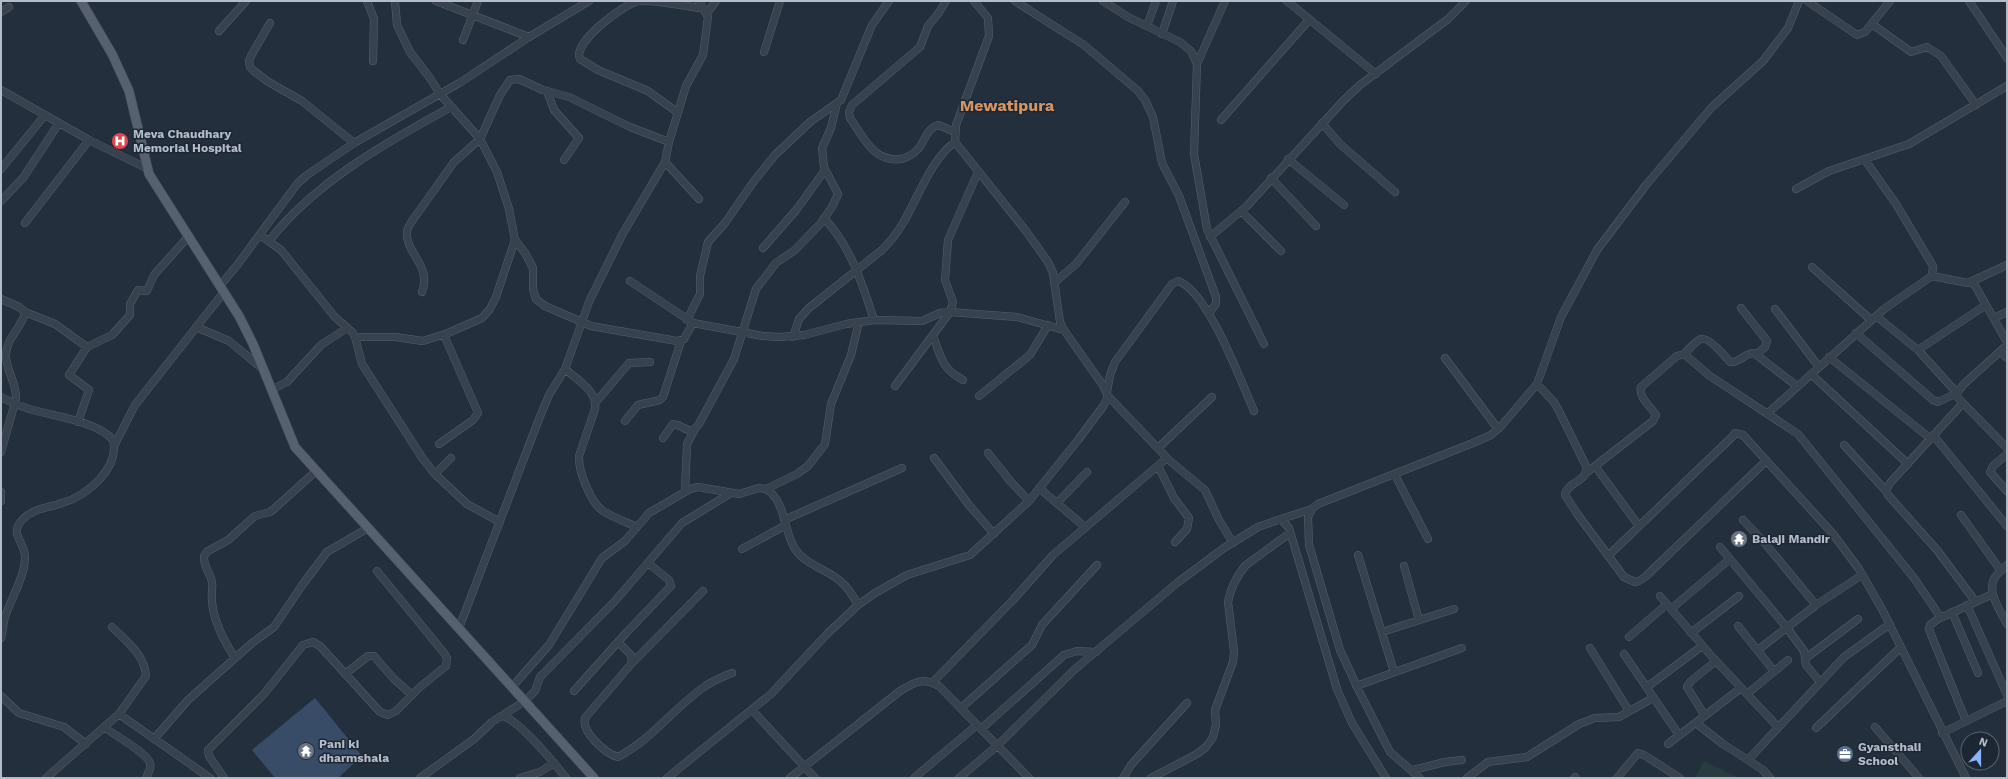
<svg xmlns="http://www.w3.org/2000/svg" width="2008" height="779" font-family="'Work Sans',sans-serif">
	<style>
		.green { fill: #263c3f }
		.water { fill: #394c67 }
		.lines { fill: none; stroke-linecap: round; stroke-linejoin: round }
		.minor-casing { stroke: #565f6c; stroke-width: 8 }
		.major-casing { stroke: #414a57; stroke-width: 10 }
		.minor { stroke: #38414e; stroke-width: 7 }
		.major { stroke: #56606e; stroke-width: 9 }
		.labels { text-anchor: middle; stroke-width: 3; stroke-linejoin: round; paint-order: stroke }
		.poi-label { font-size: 12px; font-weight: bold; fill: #b4bcc9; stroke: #1d2633; text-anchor: start }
		.district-label { font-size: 16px; font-weight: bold; fill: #d59563; stroke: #1d2633 }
	</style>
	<rect width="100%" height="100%" fill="#242f3e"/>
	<path class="green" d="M1704,761L1740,778H1695Z"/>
	<path class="water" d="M315,698L362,756L338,778H275L252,750Z"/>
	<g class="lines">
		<g class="minor-casing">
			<path id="minor" d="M367,1L374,19L373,61
				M395,1L397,25L410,52L430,78L440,94L480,139L497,172L509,209L515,240L525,253L533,268V289L536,299L545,306L591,326L677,341L684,339L693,323
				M436,1L529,37
				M946,1L938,14L928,26L920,47L852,105L849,112L850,118C863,137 874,163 901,159C909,157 914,154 919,148C925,139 928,128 938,125L955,132
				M1015,1L1084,45L1137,90L1145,100L1153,117L1162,163L1179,196L1216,297V304L1209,313
				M1103,1L1128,17L1180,42L1191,51L1197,64L1194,154L1207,229L1264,344
				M1287,1L1376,74
				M1807,1L1857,35L1865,32L1890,1
				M1969,1L2007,58
				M1,12L9,7
				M707,13L716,1
				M270,23L251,56L249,61L250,67L254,71L267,81L302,101L354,143L461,82L529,37L589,1
				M1872,24L1911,52L1927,47L1941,56L1976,105
				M1147,26L1156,1
				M219,31L246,1
				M1162,34L1173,1
				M463,40L478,1
				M764,52L780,1
				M1197,64L1225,1
				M1,90L89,140L146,168
				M547,91L554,110L579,138L564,160
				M677,112L648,91L598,70L580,59C572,43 625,2 640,1C659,0 685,6 704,9
				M1221,120L1309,20
				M1322,123L1340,144L1395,192
				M1288,159L1344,205
				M665,162L699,199
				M1,169L45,115
				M1271,178L1316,226
				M1796,189L1829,171L1909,144L2007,86
				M1,201L23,178L59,123
				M1241,211L1281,251
				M824,218C851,247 862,283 874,320
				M25,223L89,140
				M260,235L281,250L334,316L352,332L355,337L362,364L423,459L435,474L467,504L500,522
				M1210,237L1247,206L1343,101L1360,85L1448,19L1466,1
				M269,241C316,181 386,143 451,107
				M763,248L797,209L825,170
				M1812,267L1871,320
				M1932,276L1968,283L2007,265
				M630,281L693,323L763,336L780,337L804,335L846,324L874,320L922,321L940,313L950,312L1017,317L1064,330
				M1973,282L2007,342
				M1054,283L1076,264L1125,202
				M220,286L238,264L297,184L307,175L354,143
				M422,292C432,265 405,253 407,232C407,228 410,224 412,221L454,162L480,139L500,95L510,80L519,79L543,90L569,97L630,127L669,142
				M1,299L19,307L25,312C22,328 7,337 6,354C5,369 17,383 16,399L1,452
				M1741,308L1767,341L1765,347L1757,354
				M1775,309L1819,367
				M25,312L55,324L87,347L112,335L130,315V304L138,290L147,291L154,275L188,237
				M1994,318L2007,312
				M687,320L700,294V276L708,242L725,223L754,181L775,155L810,122L841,100L872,25L889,1
				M196,327L229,341L263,369
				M1856,333L1933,400L1938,402L1957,393L1918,350L1876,316
				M933,336C941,357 942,369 963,380
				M355,337H395L423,341L448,333L482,318L490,309L496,297L515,240
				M793,337L799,319L809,308L882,250C890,242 897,233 903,223C918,198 931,159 955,142
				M2007,345L1964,384L1957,393L1958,398L2007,448
				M1918,350L1986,305
				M2001,352L2007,358
				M1684,354C1689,350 1695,341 1701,339C1709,337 1725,356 1730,362C1740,363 1745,353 1754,353L1797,386
				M1829,357L1931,439
				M1445,358L1498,429
				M565,369C577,380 598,391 595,409L579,456C578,471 591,503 603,511C614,518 626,522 637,527
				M1811,374L1908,464
				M1537,384L1553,401L1558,409L1587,468C1586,482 1566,483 1565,495L1578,515L1624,577L1635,582L1639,581L1645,577L1766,461
				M895,386L950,312L953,302L945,280L948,240L978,172
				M271,390L287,382L321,345L347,328
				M1107,392L1110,375L1115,362L1172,284L1178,281C1208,291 1241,382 1254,411
				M979,396L1030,355L1048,325
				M1108,396L1170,461L1205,490L1219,520L1233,543
				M1,397C11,402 22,407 33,410C54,416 99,422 113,440C120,468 87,496 62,503C49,508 34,508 23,519C8,534 25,541 25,557C25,577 11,598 5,617C3,624 3,631 1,638
				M596,402L629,363L650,362
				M1963,403L1890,483L1886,491L1888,495L1937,550L1975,601
				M1768,413L1884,309L1932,276L1933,266L1896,204L1865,160
				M625,421L638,405L660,400L663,397L681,341
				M78,422L89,390L69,375L87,347
				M1934,436L2007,526
				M663,438L673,424C685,425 689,438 699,424L734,359L756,289L776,263L795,250L821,223L832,207L838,194L824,167L822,148L831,128L837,103
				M439,444L473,420L478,413L444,335
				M1844,445L1886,491
				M114,446L135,405L224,292
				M1158,448L1212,397
				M988,453L1011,482L1029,501
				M2007,454L1993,466L1990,472L2007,491
				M934,458L969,505L994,534
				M1158,466L1174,498L1189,518L1187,529L1175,542
				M1595,466L1639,526
				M1586,473L1653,421L1656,415C1651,407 1638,397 1641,387L1677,356L1684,354L1710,376L1798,434L1914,578L1941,618
				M435,474L451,458
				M1395,475L1428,539
				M1039,488L1085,527
				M766,489C786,501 783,530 795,549C805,564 826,569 840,581C848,587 853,596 858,605
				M685,491L687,444L695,429
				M1,492V501
				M1057,503L1087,472
				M1961,515L2001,571
				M1281,519L1312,509
				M784,520L902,468
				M1743,520L1763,541L1816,605
				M1720,547L1787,628L1804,651L1806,665L1820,682
				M742,549L786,525
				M1358,555L1394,672
				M1608,556L1733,436L1735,433L1743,435L1833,534L1859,569L1883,611L1966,778
				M2007,565C2003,569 1996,574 1994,579C1987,592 2001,612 2007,624
				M1404,566L1419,620
				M1660,596L1714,659L1778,727
				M1967,605L2007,695
				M1671,609L1730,559
				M1952,612L1978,673
				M1738,626L1774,671
				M459,628L539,419L549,395L565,369L589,302L622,235L665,162L669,142L686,86L703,55L708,17L699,1
				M1382,632L1454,609
				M1691,633L1739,596
				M1629,637L1667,604
				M618,642L631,655L632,663L585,718C581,732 606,754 618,757C653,739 675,706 707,685C715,680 724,676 732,673
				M1590,648L1629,711
				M1758,650L1816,605L1862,575
				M1624,654L1679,735
				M235,658C224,641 213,621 212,601C211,594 213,588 212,582C210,572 203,566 204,556L208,551L228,540L255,516L270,512L274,509L316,471
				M1806,658L1858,619
				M632,663L703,591
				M345,674L368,656H374L394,679L412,695
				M932,683L1013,600L1053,555L1167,458
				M1356,686L1462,648
				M512,687L549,645L602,558L625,541L649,513L690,489L698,487L739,494L759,488L766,489L797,474L808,466L825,444L831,404L851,355L859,322
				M1647,687L1702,646
				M574,691L626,633L671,586L669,580L648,563
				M1747,694L1788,660
				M1,696L19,713L64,727L86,744
				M961,708L1032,645L1042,625L1097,565
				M752,710L815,778
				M119,714L210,778
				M503,716C519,720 555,764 566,778
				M1705,716L1687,687L1691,681L1716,661
				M1966,721L1932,637L1929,629L1930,625L1938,619L1993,594
				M1696,723L1723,744L1748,760
				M104,727C114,735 146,752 150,763C152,768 148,773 146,778
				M1875,727L1919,778
				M1816,728L1901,647
				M981,729L1064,655L1077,651L1096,652
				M1942,733L2007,701
				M154,739L188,700L252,643L274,627L303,584L327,552L368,528
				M1668,744L1741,688
				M1413,770L1445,762L1462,760
				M46,778L119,714L146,676C145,655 126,641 112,627
				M224,778L209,756L208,750L264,694L303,645L313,642L320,646L380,712L388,715L396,711L420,687L446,666L447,658L444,653L377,571
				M420,778L474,739L492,722L525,701L535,691L540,677L615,601L682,523L731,493
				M520,778L540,772L554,763
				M667,778L771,694L828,633L858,605L875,593L907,575L970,555L1029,501L1078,440L1104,405L1108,396L1102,384L1064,330L1060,322L1053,273L1048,262L1026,231L955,142L956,125L989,36L988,18L974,1
				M790,778L900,691C915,682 922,677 939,686L1029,778
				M914,778L977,725
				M959,778L997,746L1074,670L1177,583L1224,548L1258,527L1281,519L1289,528L1337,689L1352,723L1386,778
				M1123,778L1131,765L1187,703
				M1151,778L1197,754L1206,747L1213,737L1216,725L1215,710L1233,662L1234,651L1228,602C1230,590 1237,575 1246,565L1290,533
				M1420,778L1390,752L1360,693L1340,650L1309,545L1308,517L1312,509L1318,504L1473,443L1491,435L1502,425L1537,384L1561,317L1597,250L1646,185L1712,107L1763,61L1788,28L1799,1
				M1467,778L1488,762L1527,757L1579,724L1595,718L1619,717L1653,698
				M1574,778L1575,777
				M1617,778L1638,753L1644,755L1680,778
				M1770,778L1763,770L1748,760L1844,657L1890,624"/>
		</g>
		<g class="major-casing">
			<path id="major" d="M81,1L112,54L129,91L149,174L239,316L253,344L295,447L594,778"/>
		</g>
		<use href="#minor" class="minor"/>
		<use href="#major" class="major"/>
	</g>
	<defs>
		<g id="hospital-disc" transform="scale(0.9)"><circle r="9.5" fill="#e0444e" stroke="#1d2633"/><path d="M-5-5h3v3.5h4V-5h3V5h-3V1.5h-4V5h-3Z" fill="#fff"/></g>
		<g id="temple-disc" transform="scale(0.9)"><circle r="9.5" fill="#6b7280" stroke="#1d2633"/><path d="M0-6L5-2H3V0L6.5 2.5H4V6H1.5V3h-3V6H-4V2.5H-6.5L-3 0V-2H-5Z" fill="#fff"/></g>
		<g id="office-disc" transform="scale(0.9)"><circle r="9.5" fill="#5c6f8a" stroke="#1d2633"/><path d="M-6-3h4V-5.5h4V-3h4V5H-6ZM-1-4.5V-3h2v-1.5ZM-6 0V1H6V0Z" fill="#fff"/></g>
	</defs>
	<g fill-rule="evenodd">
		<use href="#hospital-disc" x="120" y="141"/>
		<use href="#temple-disc" x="1739" y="539"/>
		<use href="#temple-disc" x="306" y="751"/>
		<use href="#office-disc" x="1845" y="754"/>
	</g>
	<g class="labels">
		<g class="poi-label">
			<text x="133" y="138">Meva Chaudhary<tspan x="133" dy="14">Memorial Hospital</tspan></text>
			<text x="1752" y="543">Balaji Mandir</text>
			<text x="319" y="748">Pani ki<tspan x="319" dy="14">dharmshala</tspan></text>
			<text x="1858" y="751">Gyansthali<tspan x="1858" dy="14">School</tspan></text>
		</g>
		<g class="district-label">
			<text x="1007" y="111">Mewatipura</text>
		</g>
	</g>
	<rect width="2008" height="779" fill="none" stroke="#b4bcc9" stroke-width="4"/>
	<g transform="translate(1980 751) rotate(21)"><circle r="19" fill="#1d2633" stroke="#59626f"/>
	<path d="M0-3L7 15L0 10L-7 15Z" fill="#8ab4f8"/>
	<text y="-6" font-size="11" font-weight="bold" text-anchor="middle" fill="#b4bcc9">N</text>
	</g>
</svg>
